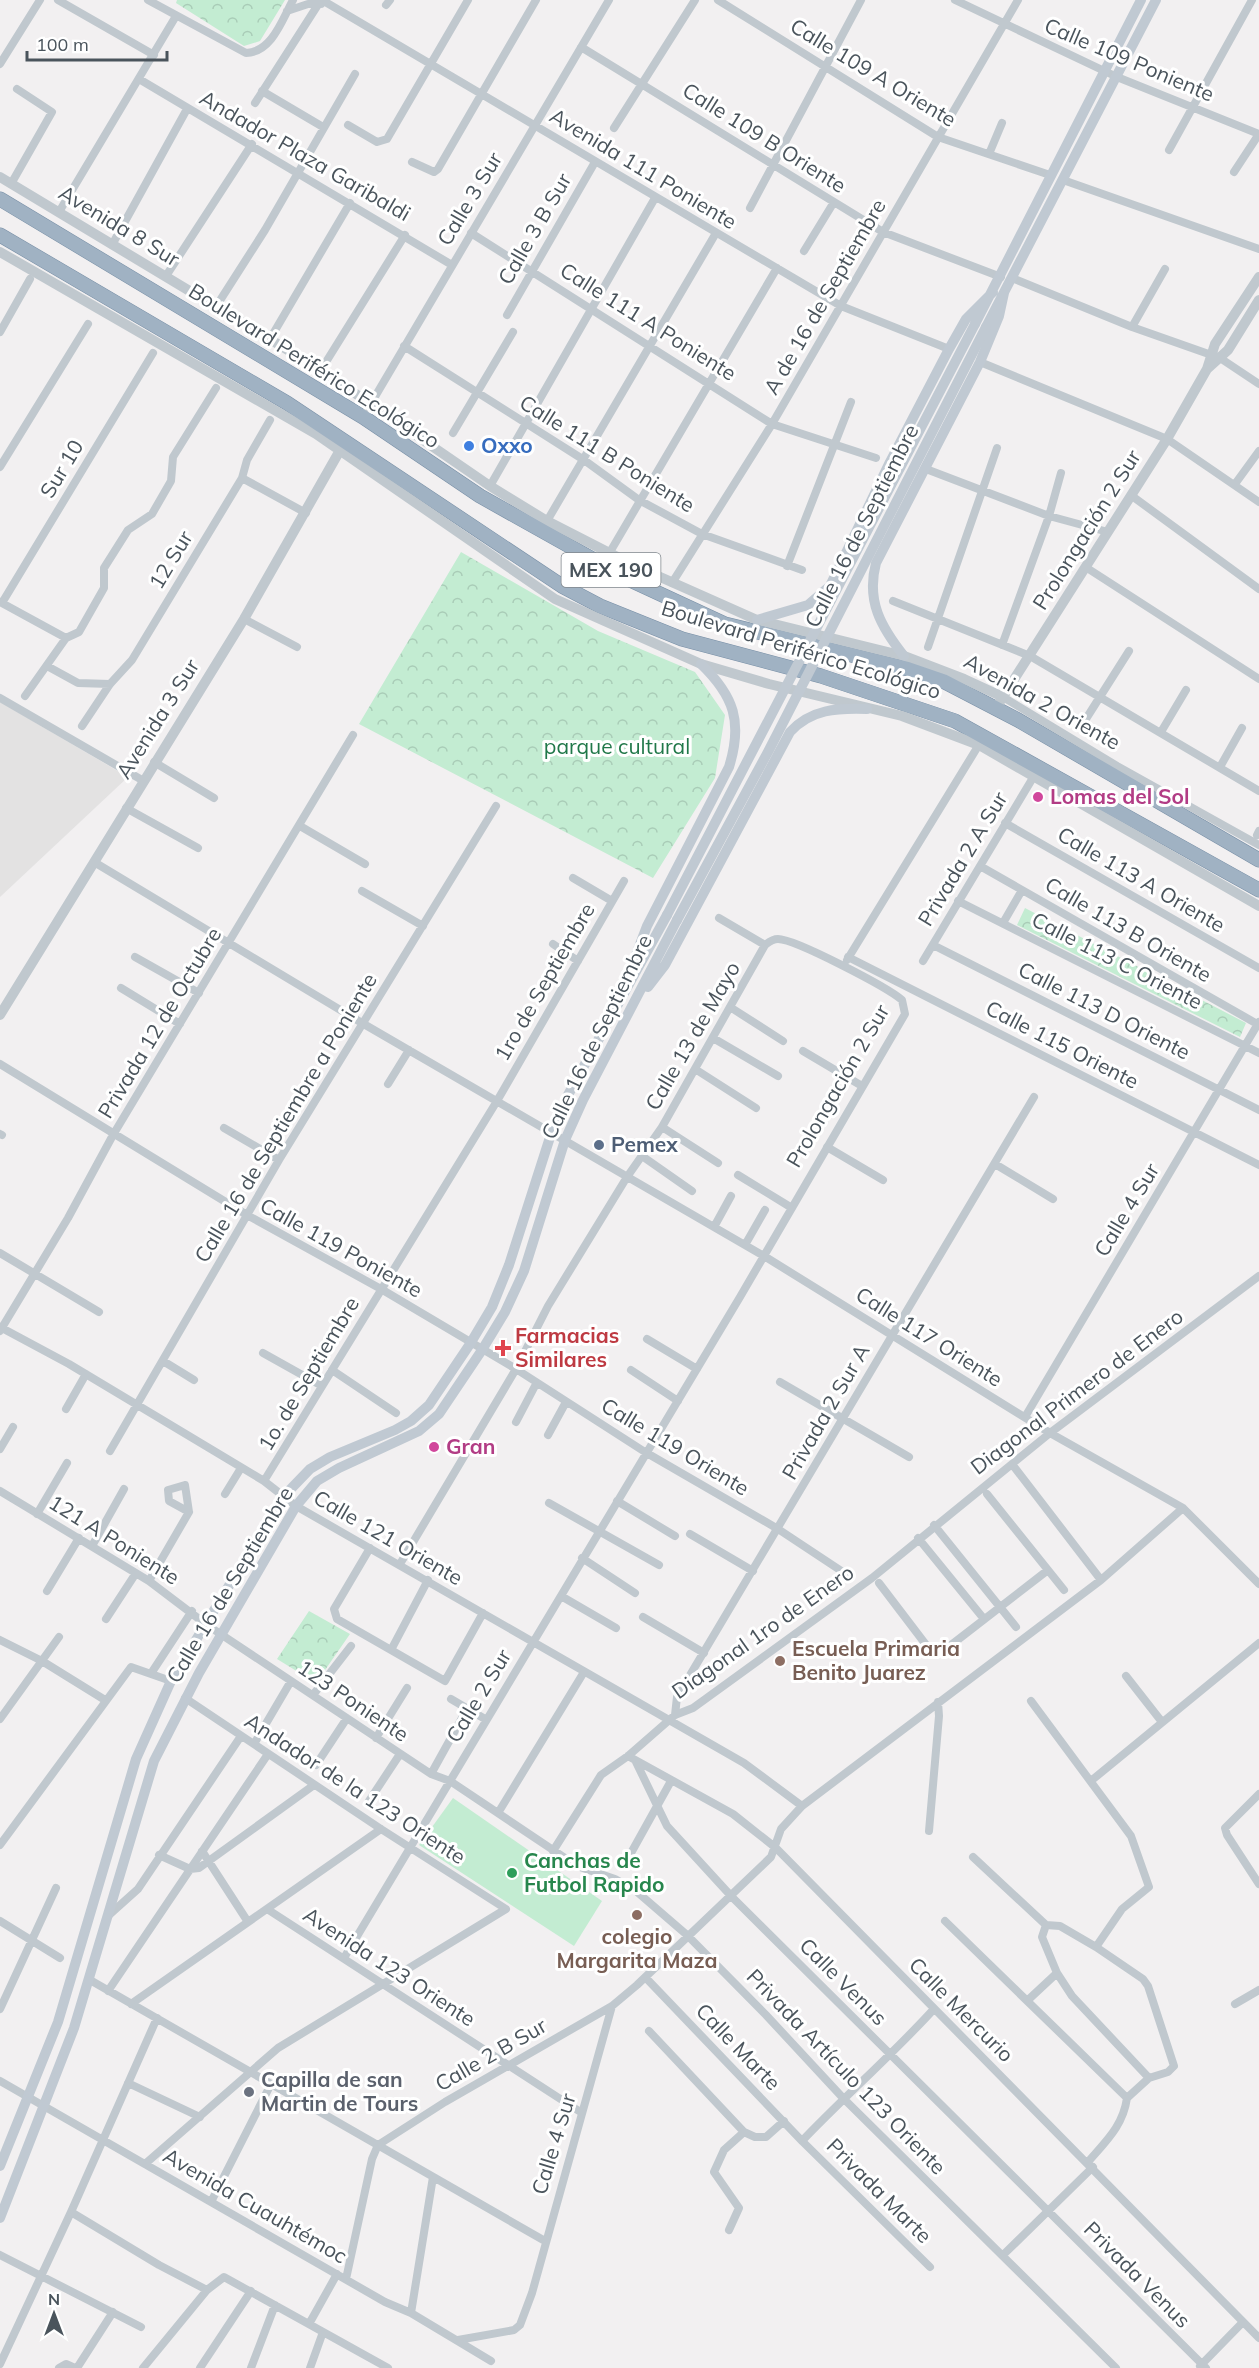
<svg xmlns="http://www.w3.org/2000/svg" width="1259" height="2368" font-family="Mulish,sans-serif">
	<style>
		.education { fill: #e3e2e2 }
		.forest { fill: url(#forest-crowns) }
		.pitch { fill: #c3ecd2 }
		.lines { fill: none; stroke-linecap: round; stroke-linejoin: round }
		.trunk-casing { stroke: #788fa6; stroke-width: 15 }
		.minor { stroke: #c0c8ce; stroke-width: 8 }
		.tertiary { stroke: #c0c8ce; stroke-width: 10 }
		.secondary { stroke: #c0c9d2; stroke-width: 10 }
		.trunk { stroke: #a0b2c3; stroke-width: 14 }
		.secondary-bridge { stroke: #c0c9d2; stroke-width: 10 }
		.shop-dot { fill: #3f7fe0; stroke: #fff; stroke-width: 2 }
		.hotel-dot { fill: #d1479c; stroke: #fff; stroke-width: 2 }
		.service-dot { fill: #5c6f8a; stroke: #fff; stroke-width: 2 }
		.health-dot { fill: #e0444e; stroke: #fff; stroke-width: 2 }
		.education-dot { fill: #8d6e63; stroke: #fff; stroke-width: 2 }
		.leisure-dot { fill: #2e9e5b; stroke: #fff; stroke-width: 2 }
		.worship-dot { fill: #6b7280; stroke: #fff; stroke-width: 2 }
		.labels { text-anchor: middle; stroke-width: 6; stroke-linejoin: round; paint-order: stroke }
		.shield { fill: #fff; stroke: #80878d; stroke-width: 1.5 }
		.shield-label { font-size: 20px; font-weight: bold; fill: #4a545c }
		.street-label { font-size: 21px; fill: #4a545c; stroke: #fff }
		.shop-label { font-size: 21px; font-weight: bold; fill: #366cbe; stroke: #fff; text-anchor: start }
		.park-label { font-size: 21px; fill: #207849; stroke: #fff }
		.hotel-label { font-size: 21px; font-weight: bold; fill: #b23c85; stroke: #fff; text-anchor: start }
		.service-label { font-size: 21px; font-weight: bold; fill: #4e5e75; stroke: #fff; text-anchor: start }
		.health-label { font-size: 21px; font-weight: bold; fill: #be3a42; stroke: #fff; text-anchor: start }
		.education-label { font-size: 21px; font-weight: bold; fill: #785e54; stroke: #fff; text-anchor: start }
		.leisure-label { font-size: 21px; font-weight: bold; fill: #27864d; stroke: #fff; text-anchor: start }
		.worship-label { font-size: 21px; font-weight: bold; fill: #5b616d; stroke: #fff; text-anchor: start }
	</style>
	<defs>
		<pattern id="forest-crowns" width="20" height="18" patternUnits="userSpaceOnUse" patternTransform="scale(1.5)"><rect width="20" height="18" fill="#c3ecd2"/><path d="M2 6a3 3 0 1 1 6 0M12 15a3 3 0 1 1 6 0" fill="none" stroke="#a9ccb7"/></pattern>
	</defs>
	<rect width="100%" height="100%" fill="#f2f0f1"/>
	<path class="education" d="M0,702L128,777L0,897Z"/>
	<path class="forest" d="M177,0H285L260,41L244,46L176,3Z
		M461,552L598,631L695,672L725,715L715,778L653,878L359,724Z
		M1025,908L1246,1023L1240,1037L1017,925Z
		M309,1611L350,1634L316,1683L277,1659Z"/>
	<path class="pitch" d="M453,1798L602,1901L574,1946L419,1845Z"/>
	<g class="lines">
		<g class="trunk-casing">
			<path id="trunk" d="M0,199L363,417L480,496L630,580L725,624L908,669L943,681L1018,720L1259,860
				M0,235L287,403L562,586L600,606L682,639L821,676L955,721L1259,890"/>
		</g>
		<path class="minor" d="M58,0L154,55
			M148,0L246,53C272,52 282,20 293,0
			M322,0L841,306L949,349
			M718,0L938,137L1050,175
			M955,0L1117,77L1259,134
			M386,5L390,0
			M287,11L308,4H321
			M581,47L883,232L1001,277
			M0,64L40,0
			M139,79L452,265
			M262,91L323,127
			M255,103L321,0
			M348,125L377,142L387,139L468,0
			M614,128L695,0
			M1169,150L1252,0
			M989,154L1002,123
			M412,162L434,172L438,169L536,0
			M1234,172L1259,134
			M1063,180L1259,249
			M11,184L52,112L17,89
			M750,208L861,0
			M59,212L176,16
			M471,233L772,424L876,458
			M112,245L187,109
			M804,251L834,202
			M166,276L252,144
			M1012,278L1132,327L1220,358L1259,384
			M219,302L265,230L355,74
			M507,315L595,162
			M1132,327L1165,269
			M0,332L30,279
			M270,339L350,203
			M404,346L584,460L639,500L702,534L802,570
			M980,362L1167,439L1259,502
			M321,370L405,235
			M363,417L609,0
			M453,433L513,332
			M0,467L88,324
			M926,469L1049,516L1108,532
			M242,478L306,513
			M1235,484L1259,451
			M490,486L655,198
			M1132,496L1259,589
			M547,521L716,233
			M610,552L777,268
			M787,566L851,402
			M1087,568L1259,679
			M672,583L772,424L1018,0
			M893,601L1030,656L1259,791
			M0,602L66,638
			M2,603L153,353
			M244,619L297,647
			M1002,645L1049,516L1061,473
			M928,647L997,448
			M47,666L78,683L110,684
			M25,696L66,638L79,632L104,588V568L128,530L152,514L171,481L173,457L216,388
			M1003,697L1117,766L1259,845
			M0,698L142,780
			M1084,722L1129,651
			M82,726L110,684L132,660L242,478L247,460L270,420
			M1161,732L1186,690
			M154,762L214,798
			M1220,767L1242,728
			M126,808L198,848
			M1005,823L1259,968
			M300,826L365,864
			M1257,835L1259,831
			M94,862L362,1023L764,1256L1050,1433L1183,1508L1259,1584
			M980,866L1259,1025
			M573,878L612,901
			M362,891L423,926
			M958,901L1259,1053
			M719,918L765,945
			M1003,923L1022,890
			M553,944L578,961
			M933,945L1259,1110
			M135,957L199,993
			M848,957L1259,1165
			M847,960L980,743
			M923,961L1034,776
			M121,988L180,1024
			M730,1007L783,1041
			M713,1038L778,1076
			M803,1051L862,1086
			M0,1064L247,1215L381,1289L516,1369L645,1452L778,1529L849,1576
			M695,1069L756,1108
			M388,1084L409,1050
			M662,1127L718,1163
			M224,1128L279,1160
			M0,1134L2,1135
			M827,1147L883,1180
			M642,1156L692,1191
			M995,1164L1053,1199
			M738,1175L792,1208
			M714,1227L731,1196
			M745,1245L765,1210
			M0,1253L99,1312
			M0,1327L69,1364L264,1481L296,1506L744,1763L802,1806
			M0,1331L68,1218L113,1135L353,735
			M647,1339L697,1369
			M263,1353L322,1386
			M163,1361L194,1380
			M332,1370L396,1413
			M631,1370L678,1401
			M780,1382L909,1457
			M66,1409L86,1374
			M1025,1417L1259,1022
			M516,1422L536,1384
			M548,1435L566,1402
			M0,1449L13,1427
			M110,1451L279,1160L496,806
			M1012,1464L1101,1580
			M264,1481L497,1101L624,881
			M0,1491L149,1581L207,1625L431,1774L450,1781L577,1866L615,1879L636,1891L687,1935L766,2015L843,2098L1116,2368
			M225,1494L241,1468
			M987,1494L1064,1590
			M617,1501L675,1536
			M549,1503L659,1565
			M37,1514L67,1463
			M934,1525L1016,1627
			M690,1534L753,1571
			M918,1538L984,1619
			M92,1546L124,1489
			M370,1548L334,1609L337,1619L445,1681L483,1613
			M582,1558L635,1593
			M149,1581L189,1512L185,1485L168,1490L169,1501L189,1512
			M879,1583L930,1650L936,1653L942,1652L1048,1570
			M47,1591L79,1538
			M561,1596L616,1628
			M643,1617L704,1653
			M106,1619L136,1573
			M0,1640L42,1661L105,1700
			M391,1650L428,1580
			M152,1672L192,1611
			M1126,1676L1162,1722
			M313,1695L351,1646
			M451,1699L485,1719
			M1031,1701L1131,1836L1149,1887L1122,1909L1096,1947L1060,1926L1046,1925
			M675,1715L677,1697L1034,1097
			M0,1719L59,1637
			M376,1738L407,1688
			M254,1744L291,1681
			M628,1756L733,1814L776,1848L1259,2338
			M636,1762L667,1826L732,1897L1206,2368
			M316,1765L347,1718
			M431,1774L467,1709
			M1092,1780L1259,1643
			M1259,1794L1225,1828L1227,1835L1259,1884
			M369,1801L400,1754
			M498,1813L584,1672
			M929,1831L939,1716L938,1702
			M0,1845L131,1667L171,1681
			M202,1851L248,1922
			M553,1851L601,1775L628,1756L675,1715L693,1708L872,1578L1050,1433L1259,1276
			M631,1853L671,1781
			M159,1855L190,1869L199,1868L314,1785
			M973,1857L1046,1925
			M267,1909L582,2113
			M109,1915L138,1889L241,1736
			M0,1921L60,1958
			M945,1921L1127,2098
			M344,1958L740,1297L905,1014L902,1000C887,987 795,939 778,939C772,939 769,942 765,945L662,1127L627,1177L548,1306L516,1369L400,1564
			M1057,1973L1072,1996L1149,2078
			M646,1978L802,2141L930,2267
			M90,1980L545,2241
			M108,1991L268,1754
			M1028,2000L1057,1973L1042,1937L1046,1925
			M131,2004L381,1829
			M1235,2004L1259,1990
			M0,2009L56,1888
			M649,2031L744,2132L755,2137H766L784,2121
			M0,2081L385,2302L411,2313L491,2361
			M128,2083L200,2117
			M802,2141C845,2096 891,2056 933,2010
			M1088,2162C1106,2141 1123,2126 1127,2098L1149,2078L1168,2072L1174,2066L1148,1986L1143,1979L1096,1947
			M145,2164L278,2048L506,1909L381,1829L185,1698
			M211,2202L271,2084
			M71,2212L159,2265L207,2290
			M729,2230L739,2208L714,2172L724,2150L744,2132
			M0,2255L141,2327
			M1003,2255L1093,2167
			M346,2279L372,2159L378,2145L445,2102L612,2006L637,1985L771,1857L781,1829L802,1806L1101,1580L1183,1508
			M411,2313L433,2177
			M309,2324L337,2274
			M458,2340L514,2330L520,2325L532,2293L612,2006
			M0,2364L71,2212L157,2018
			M1200,2366L1243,2322
			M59,2368L66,2364L75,2368
			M77,2368L113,2312
			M143,2368L207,2290L224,2277L388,2368
			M200,2368L251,2291
			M251,2368L275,2305
			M310,2368L323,2332"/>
		<path class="tertiary" d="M0,177L321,370L490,486L547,521L631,564L757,620L904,656L964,679L1003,697
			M0,252L316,434L555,599L701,664L769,684L902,716L979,745L1259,906
			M1207,369L1228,350L1259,300
			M999,703L1167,439L1207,369L1215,344L1259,277
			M0,1015L244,619L343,445"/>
		<path class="secondary" d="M975,324L1141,0
			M986,327L1156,0
			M757,620L808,605L830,586L890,462L949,349L966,319L993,292
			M904,656C881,627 866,601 876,563L980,362L999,316L1004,293
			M628,976L647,926L729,767C743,722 734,696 701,664
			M648,987L665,965L790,732C811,709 837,708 867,709
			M0,2166L58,2022L136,1759L171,1681L283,1497L310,1469L330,1457L395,1430L411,1421L429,1405L470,1344L492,1307L509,1265L552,1131L568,1095L667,915
			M0,2218L74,2028L154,1761L199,1673L296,1506L317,1481L339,1468L419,1431L439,1414L482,1350L505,1312L524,1271L565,1140L583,1100L677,920"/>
		<use href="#trunk" class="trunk"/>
		<path class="secondary-bridge" d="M667,915L975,324
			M677,920L769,750L986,327"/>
	</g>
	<circle class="shop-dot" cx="469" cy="446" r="6"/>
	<g class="hotel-dot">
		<circle cx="1038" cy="797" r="6"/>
		<circle cx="434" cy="1447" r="6"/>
	</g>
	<circle class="service-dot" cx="599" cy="1145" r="6"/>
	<path class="health-dot" d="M500 1339h6v6h6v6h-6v6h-6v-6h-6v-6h6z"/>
	<g class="education-dot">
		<circle cx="780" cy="1661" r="6"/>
		<circle cx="637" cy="1915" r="6"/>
	</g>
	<circle class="leisure-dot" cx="512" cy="1873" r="6"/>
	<circle class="worship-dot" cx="249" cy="2092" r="6"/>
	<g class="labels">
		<rect class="shield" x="561.5" y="553" width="99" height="34" rx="4.5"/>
		<g class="shield-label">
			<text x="611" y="577">MEX 190</text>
		</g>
		<g class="street-label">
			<text transform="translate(1129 60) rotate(23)" y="7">Calle 109 Poniente</text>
			<text transform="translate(873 73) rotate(31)" y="7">Calle 109 A Oriente</text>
			<text transform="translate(764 138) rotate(32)" y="7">Calle 109 B Oriente</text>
			<text transform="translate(305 156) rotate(30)" y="7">Andador Plaza Garibaldi</text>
			<text transform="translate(643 169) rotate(31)" y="7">Avenida 111 Poniente</text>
			<text transform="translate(470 199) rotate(-59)" y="7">Calle 3 Sur</text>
			<text transform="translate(119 226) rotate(31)" y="7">Avenida 8 Sur</text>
			<text transform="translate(535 229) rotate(-60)" y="7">Calle 3 B Sur</text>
			<text transform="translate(825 297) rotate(-60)" y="7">A de 16 de Septiembre</text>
			<text transform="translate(648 322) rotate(32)" y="7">Calle 111 A Poniente</text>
			<text transform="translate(314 366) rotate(32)" y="7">Boulevard Periférico Ecológico</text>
			<text transform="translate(607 454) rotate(32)" y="7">Calle 111 B Poniente</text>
			<text transform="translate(62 469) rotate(-59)" y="7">Sur 10</text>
			<text transform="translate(862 526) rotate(-63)" y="7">Calle 16 de Septiembre</text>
			<text transform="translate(1087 530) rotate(-58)" y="7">Prolongación 2 Sur</text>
			<text transform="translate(171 560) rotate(-59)" y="7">12 Sur</text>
			<text transform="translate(801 650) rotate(17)" y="7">Boulevard Periférico Ecológico</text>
			<text transform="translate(1042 702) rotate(29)" y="7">Avenida 2 Oriente</text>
			<text transform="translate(158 719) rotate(-58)" y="7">Avenida 3 Sur</text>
			<text transform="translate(963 859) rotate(-59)" y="7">Privada 2 A Sur</text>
			<text transform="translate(1141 880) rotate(30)" y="7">Calle 113 A Oriente</text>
			<text transform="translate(1128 930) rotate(30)" y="7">Calle 113 B Oriente</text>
			<text transform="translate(1117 961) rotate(27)" y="7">Calle 113 C Oriente</text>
			<text transform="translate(545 982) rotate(-60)" y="7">1ro de Septiembre</text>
			<text transform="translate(1104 1011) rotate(27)" y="7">Calle 113 D Oriente</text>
			<text transform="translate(160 1023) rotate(-59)" y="7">Privada 12 de Octubre</text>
			<text transform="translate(693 1036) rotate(-60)" y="7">Calle 13 de Mayo</text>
			<text transform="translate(597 1037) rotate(-64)" y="7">Calle 16 de Septiembre</text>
			<text transform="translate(1062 1045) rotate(27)" y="7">Calle 115 Oriente</text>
			<text transform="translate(838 1086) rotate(-60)" y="7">Prolongación 2 Sur</text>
			<text transform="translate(286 1118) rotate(-59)" y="7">Calle 16 de Septiembre a Poniente</text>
			<text transform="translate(1127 1210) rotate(-59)" y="7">Calle 4 Sur</text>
			<text transform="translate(341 1248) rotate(29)" y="7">Calle 119 Poniente</text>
			<text transform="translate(929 1337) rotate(32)" y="7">Calle 117 Oriente</text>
			<text transform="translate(309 1374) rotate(-59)" y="7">1o. de Septiembre</text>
			<text transform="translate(1077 1392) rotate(-37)" y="7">Diagonal Primero de Enero</text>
			<text transform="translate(826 1412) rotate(-60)" y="7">Privada 2 Sur A</text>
			<text transform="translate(675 1447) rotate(31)" y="7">Calle 119 Oriente</text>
			<text transform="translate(388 1538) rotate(30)" y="7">Calle 121 Oriente</text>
			<text transform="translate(114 1540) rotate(32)" y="7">121 A Poniente</text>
			<text transform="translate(230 1585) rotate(-59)" y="7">Calle 16 de Septiembre</text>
			<text transform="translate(763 1632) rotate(-35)" y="7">Diagonal 1ro de Enero</text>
			<text transform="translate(479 1696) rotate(-59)" y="7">Calle 2 Sur</text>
			<text transform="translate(353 1701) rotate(34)" y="7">123 Poniente</text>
			<text transform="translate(355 1789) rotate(33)" y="7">Andador de la 123 Oriente</text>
			<text transform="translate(389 1967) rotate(33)" y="7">Avenida 123 Oriente</text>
			<text transform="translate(843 1982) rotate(45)" y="7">Calle Venus</text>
			<text transform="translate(961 2010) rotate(45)" y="7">Calle Mercurio</text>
			<text transform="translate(738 2047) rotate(46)" y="7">Calle Marte</text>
			<text transform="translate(491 2055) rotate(-30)" y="7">Calle 2 B Sur</text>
			<text transform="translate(846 2072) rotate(46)" y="7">Privada Artículo 123 Oriente</text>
			<text transform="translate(554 2144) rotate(-73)" y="7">Calle 4 Sur</text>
			<text transform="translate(879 2191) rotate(45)" y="7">Privada Marte</text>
			<text transform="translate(255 2206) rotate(30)" y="7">Avenida Cuauhtémoc</text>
			<text transform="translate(1137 2275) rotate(45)" y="7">Privada Venus</text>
		</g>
		<g class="shop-label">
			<text x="481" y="453">Oxxo</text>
		</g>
		<g class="park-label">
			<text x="617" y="754">parque cultural</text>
		</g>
		<g class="hotel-label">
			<text x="1050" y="804">Lomas del Sol</text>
			<text x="446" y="1454">Gran</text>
		</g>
		<g class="service-label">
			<text x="611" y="1152">Pemex</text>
		</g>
		<g class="health-label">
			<text x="515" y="1343">Farmacias<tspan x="515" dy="24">Similares</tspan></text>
		</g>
		<g class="education-label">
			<text x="792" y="1656">Escuela Primaria<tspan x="792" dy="24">Benito Juarez</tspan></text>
			<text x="637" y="1944" text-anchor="middle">colegio<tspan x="637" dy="24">Margarita Maza</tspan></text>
		</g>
		<g class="leisure-label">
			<text x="524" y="1868">Canchas de<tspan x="524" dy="24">Futbol Rapido</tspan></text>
		</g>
		<g class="worship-label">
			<text x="261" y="2087">Capilla de san<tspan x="261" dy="24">Martin de Tours</tspan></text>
		</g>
	</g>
	<g transform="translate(54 2314)" stroke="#ffffff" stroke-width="4.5" paint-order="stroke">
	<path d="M0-4.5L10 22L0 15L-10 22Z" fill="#4a545c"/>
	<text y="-9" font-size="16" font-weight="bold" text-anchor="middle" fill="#4a545c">N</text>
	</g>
	<path d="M27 51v9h140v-9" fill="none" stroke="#4a545c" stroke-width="3"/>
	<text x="36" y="51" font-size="18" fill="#4a545c" stroke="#ffffff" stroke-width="4.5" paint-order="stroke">100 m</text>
</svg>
